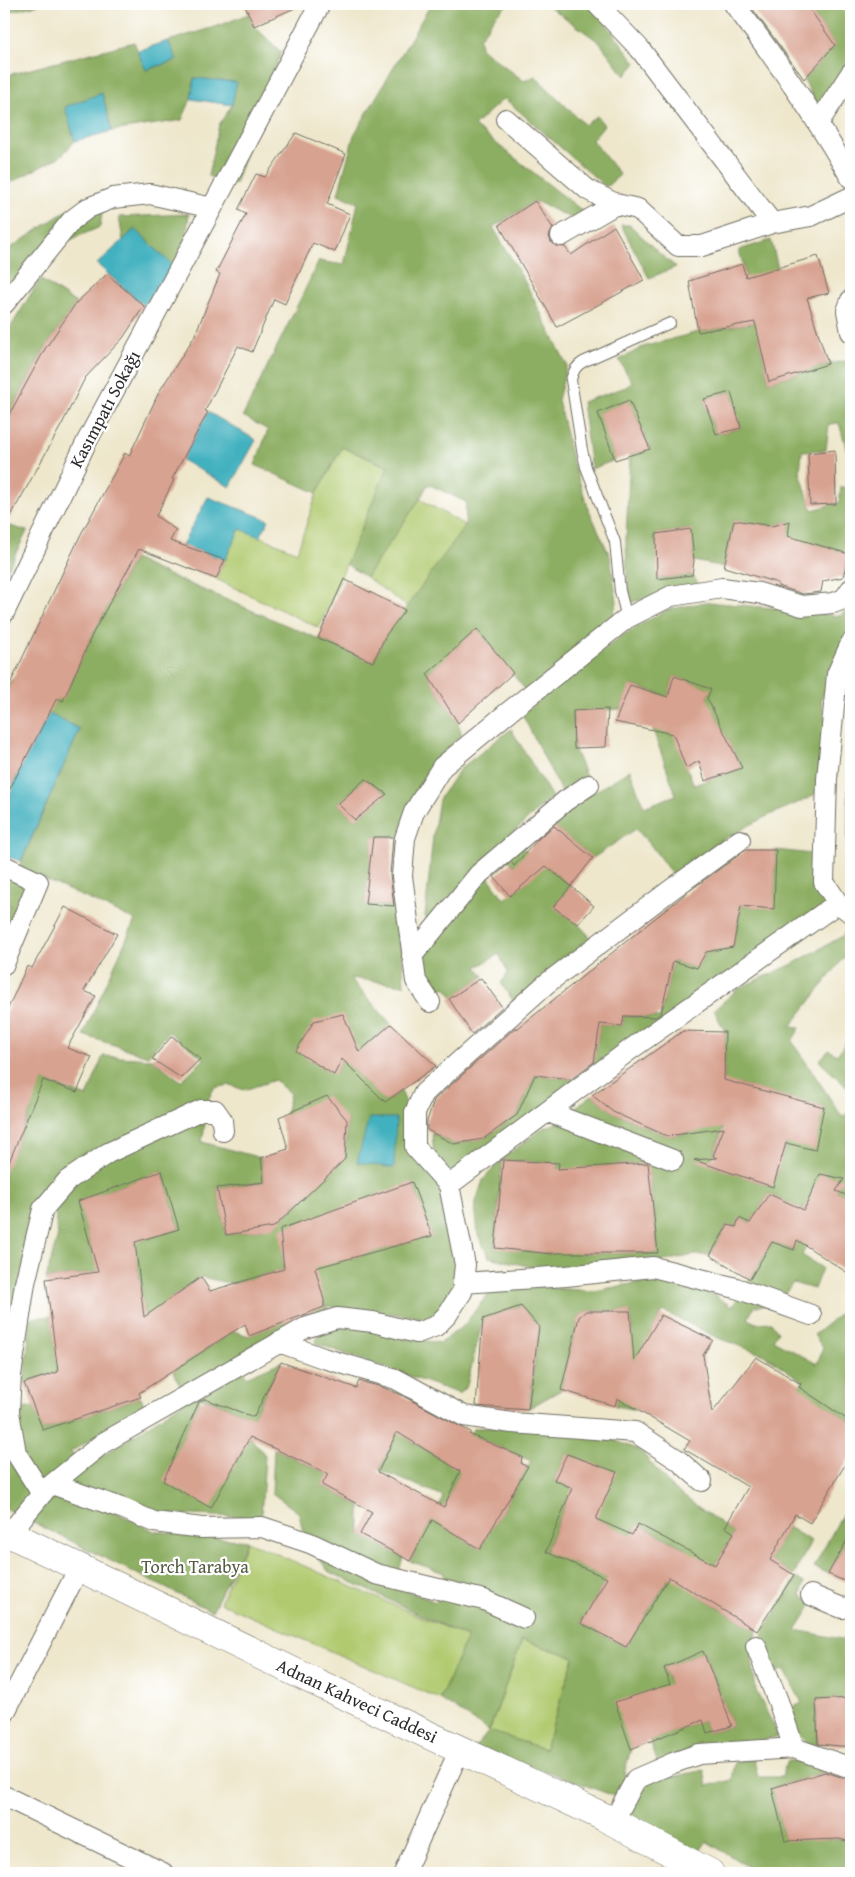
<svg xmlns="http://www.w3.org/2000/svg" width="855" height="1877" font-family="'Gentium Book Plus',serif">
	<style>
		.green { fill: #b1ca70; stroke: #6e7a4e }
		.forest { fill: #8cae62; stroke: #5c6c46; fill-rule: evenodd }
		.water { fill: #43b1bf; stroke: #376e75 }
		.building { fill: #d8a290; fill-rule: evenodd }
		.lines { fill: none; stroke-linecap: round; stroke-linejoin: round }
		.service-casing { stroke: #6f6d63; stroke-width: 12 }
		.minor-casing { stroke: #6f6d63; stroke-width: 22 }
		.secondary-casing { stroke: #6f6d63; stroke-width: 29 }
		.service { stroke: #fff; stroke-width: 10 }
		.minor { stroke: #fff; stroke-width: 20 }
		.secondary { stroke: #fff; stroke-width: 28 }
		.labels { text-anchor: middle; stroke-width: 4.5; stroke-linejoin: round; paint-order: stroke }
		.street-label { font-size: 18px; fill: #2b2b2b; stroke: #fff }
		.park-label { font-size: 18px; fill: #535b40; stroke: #fff }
	</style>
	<rect width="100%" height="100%" fill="#fff"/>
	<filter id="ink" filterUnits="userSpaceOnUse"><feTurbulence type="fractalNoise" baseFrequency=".02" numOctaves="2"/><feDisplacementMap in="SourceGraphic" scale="10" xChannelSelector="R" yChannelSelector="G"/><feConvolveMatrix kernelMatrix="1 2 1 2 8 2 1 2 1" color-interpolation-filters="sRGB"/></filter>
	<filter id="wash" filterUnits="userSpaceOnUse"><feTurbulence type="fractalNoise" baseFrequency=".0096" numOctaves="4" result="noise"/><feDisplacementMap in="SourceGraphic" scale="20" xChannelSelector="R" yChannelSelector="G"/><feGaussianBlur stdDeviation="1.12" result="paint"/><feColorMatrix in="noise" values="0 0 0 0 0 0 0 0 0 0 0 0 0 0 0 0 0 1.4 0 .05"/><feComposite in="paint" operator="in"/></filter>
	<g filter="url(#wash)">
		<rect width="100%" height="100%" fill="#eee7cc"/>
		<path class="green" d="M342,447L388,467L319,628L216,579L240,528L297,552L317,493Z
			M420,499L466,526L408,607L366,577Z
			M247,1541L467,1637L440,1699L220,1603Z
			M522,1640L574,1657L545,1749L489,1732Z"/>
		<path class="forest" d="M4,4H41L4,13Z
			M431,4H508L496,15L479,39L482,49L524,81L535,76L585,125L597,116L604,125L592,140L620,175L606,187L504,98L474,126L584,212L575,220L535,201L493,227L525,282L567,365L558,400L572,460L589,510L610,556L617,602L609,626L526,691L477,629L427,674L458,723L462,735L436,759L416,796L404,837H373L365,904L400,907L404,985L350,978L391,1024L347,1064L385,1102L401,1091L471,1260L436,1320L404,1315L326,1306L329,1314L238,1359L246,1377L281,1362L253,1417L201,1397L164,1481L211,1507L250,1437L265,1455L261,1518L147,1513L117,1490L113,1511L154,1531L247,1541L212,1611L4,1508V1434L16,1410L34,1407L43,1430L141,1397L145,1408L70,1452L87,1466L187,1400L173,1371L234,1331L249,1336L325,1306L305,1235L282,1245L284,1269L233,1284L201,1277L169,1299L178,1317L145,1322L138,1266L46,1279L58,1235L53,1199L24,1272L4,1339V1148L13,1152L31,1110L4,1098V1066L87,1097L103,1056L152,1059L181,1081L204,1059L169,1032L148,1056L83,1035L135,920L37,876L4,948V917L10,905L4,902V863L19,867L80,729L49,714L4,695V689L12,679L63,700L93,633L134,559L152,568L373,662L386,635L465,526L466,502L428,484L420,499L366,577L346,564L388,466L342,447L317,493L255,465L268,430L243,416L319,261L344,265L358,203L338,194L354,135ZM365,779L387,794L355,820L338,804ZM353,1038L334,1075L297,1051ZM275,1080L290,1094L285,1114L347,1120L345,1159L274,1227L226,1235L217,1188L264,1182L261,1158L202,1142L205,1124L204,1108L214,1088L230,1085L244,1090ZM162,1171L179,1229L93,1255L79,1201ZM412,1182L432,1236L339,1261Z
			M546,4H588L601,17L636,63L625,76L599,42Z
			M806,4H850L851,5V62L818,109L804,79L835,45Z
			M248,14L254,26L281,52L235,184L208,176L219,125L232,105L194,78L191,99L182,120L112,131L102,93L66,107L75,141L61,156L4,186V76L134,42L146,70L177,60L168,41L221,25Z
			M104,200L100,227L40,253L4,307V255L6,251L66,211Z
			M189,214L184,253L173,266L135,229L123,240L119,217Z
			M621,225H630L659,253L676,267L649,278Z
			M771,240L787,304L758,335L769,382L828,364L851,360V464L839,423L829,424L826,450L802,451L800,472L812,510L839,503L841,487L851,488V577L849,579L843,577L849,554L800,540L784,553L790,521L772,526L734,520L724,567L694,561L690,529L656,534L658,579L692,575L699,585L628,603L626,539L630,455L650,448L629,401L599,413L615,460L591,469L582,402L626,387L632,382L619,360L643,347L698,332L758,322L739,250ZM731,392L741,428L716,434L704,399Z
			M40,279L76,303L44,350L4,424V338Z
			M4,524L27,531L4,577Z
			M706,602L796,610L840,616L851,604V637L821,699L837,776L811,797L763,818L717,843L674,877L649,843L636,829L593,858L552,825L591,794L630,770L644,807L676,795L653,730L664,695L631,685L620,709L573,712L574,748L587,779L563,795L522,714L620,637L666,610ZM674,676L710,689L696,729L717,719L742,768L694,785L679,749L692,743L661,722Z
			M851,698V872L847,868L848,790Z
			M511,729L552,797L507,838L431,924L425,917L433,836L439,799L460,769Z
			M520,846L571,886L554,907L578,924L592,939L515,1004L501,983L508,973L499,954L477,967L484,976L453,997L445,987L430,997L425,955L485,872L504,899L528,881L508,859Z
			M776,850L821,855L833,905L455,1177L434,1155L432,1133L454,1144L483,1139L517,1115L535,1075L576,1080L593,1064L600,1024L622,1026L624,1016L660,1018L673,961L697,968L706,952L733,947L741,906L773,908Z
			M851,928V958L846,955L790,1027L800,1028L792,1041L843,1118L851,1108V1197L836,1191L843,1179L820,1175L822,1213L802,1255L822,1268L814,1289L793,1283L776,1305L755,1306L748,1318L755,1323L771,1322L778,1332L773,1340L817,1364L823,1348L814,1335L851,1305V1422L819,1401L757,1492L731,1477L803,1381L764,1355L718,1338L663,1311L647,1340L661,1342L637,1410L615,1406L632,1329L630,1311H586L579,1317L561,1390L529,1408L539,1327L521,1306L483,1319L467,1385L460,1394L315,1343L320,1332L351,1326L405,1338L441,1343L465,1324L495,1285L507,1281L551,1288L594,1291L652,1280L713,1294L732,1307L772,1242L794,1250L805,1210L769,1194L750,1223L739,1219L736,1227L727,1225L710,1255H694L668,1260L616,1275L540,1269L489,1257L478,1235L475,1205L483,1180L502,1159L543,1128L554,1124L592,1095L613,1112L667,1136L691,1133L724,1091L725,1032L714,1010L739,988L791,965L841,937ZM738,1084L824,1107L786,1143L773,1187L710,1165ZM502,1160L559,1163L552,1254L495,1247ZM648,1163L658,1253H582L580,1168Z
			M851,1035V1087L849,1089L819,1061L829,1050L837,1055Z
			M51,1316L55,1345L119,1352L24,1383L31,1318Z
			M413,1400L424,1407L406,1438L449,1464L471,1432L475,1428L592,1426L613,1440L640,1450L671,1487L734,1533L697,1594L757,1631L752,1659L756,1691L779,1736L748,1744L673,1757L672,1777L704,1770L707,1786L732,1780L735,1762L754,1759L758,1777H782L787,1760L831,1770L772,1788L785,1840L839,1839L851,1842V1873H758L706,1841L694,1858L657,1841L617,1797L549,1772L474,1749L489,1731L440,1699L467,1637L328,1571L304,1537L299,1513L272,1493L274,1449L328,1474L322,1485L360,1506V1534L403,1557L398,1575L401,1589L436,1602L444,1573L410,1561L440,1505L443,1496L379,1470ZM476,1437L531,1461L480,1549L437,1523ZM567,1454L616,1473L603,1502L554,1480ZM565,1505L617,1529L595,1573L546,1551ZM638,1524L686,1549L626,1647L581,1623ZM522,1640L574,1657L545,1749L489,1731ZM703,1651L732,1726L707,1733L703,1720L650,1741L657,1761L636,1781L624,1774L631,1749L670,1684L664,1668Z
			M851,1498V1533L828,1574L814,1567Z
			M788,1527L811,1541L794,1575L770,1560Z
			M796,1578L804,1583L801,1596L813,1603L796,1630L851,1641V1698L816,1700L818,1744L807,1745L783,1712L802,1703L784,1669L765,1679L757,1662L763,1632Z"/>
		<path class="water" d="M168,41L177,60L146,70L137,51Z
			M194,78L237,82L232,105L191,99Z
			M102,93L112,131L75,141L65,107Z
			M135,229L173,266L144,306L97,264Z
			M208,412L256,440L230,487L182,460Z
			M208,497L269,520L260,537L240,529L225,560L182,545Z
			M49,714L80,729L21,861L4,856V813L18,772Z
			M369,1118H396L394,1168L357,1162Z"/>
		<g id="blocks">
			<path class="building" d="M244,4H304L254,26Z
				M749,4H806L835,45L804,79Z
				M296,133L346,154L327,204L350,214L335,252L313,243L285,304L274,299L252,352L238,346L205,411L208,412L172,479L174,480L156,516L176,530L170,541L225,560L216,579L139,549L93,633L63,701L57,698L4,800V697L80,536L125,453L129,456L159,392L194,337L220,274L216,272L246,214L238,210L256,174L265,177Z
				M535,201L553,228L549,236L551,242L556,246L565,247L571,255L614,226L644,280L557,327L499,225Z
				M818,256L829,293L807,298L828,364L769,382L755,322L698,332L689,281L742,264L746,277Z
				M107,274L144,306L123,338L85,378L62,424L4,528V424L45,349L76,303Z
				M731,392L741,428L716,434L704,399Z
				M629,400L650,449L615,460L598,413Z
				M835,450L836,504L810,505L808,453Z
				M734,520L772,526L790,521L788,536L849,554L843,577L823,581L821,592L803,594L778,586V583L724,567Z
				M691,529L694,561L692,575L657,579L656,534Z
				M344,579L405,610L386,635L373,662L318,638Z
				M477,629L513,673L458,723L427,674Z
				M674,676L711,689L707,698L742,768L705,781L699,761L686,768L673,734L615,722L630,685L668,697Z
				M608,709L606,747L574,748L573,711Z
				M365,779L387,794L355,820L338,804Z
				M554,826L593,858L571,886L546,866L510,896L494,877L511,862L514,866L539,838Z
				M373,837H393L390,875L394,906L365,904Z
				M746,850H776L774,909L741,906L733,947L706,952L697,968L673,961L661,1013L655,1017L624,1016L622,1026L600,1024L594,1062L571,1079L535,1075L517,1115L483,1139L454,1144L427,1130V1121L434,1100L516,1027L517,1029L689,891Z
				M571,886L594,906L578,924L553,907Z
				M65,907L117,934L84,991L96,996L67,1048L92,1057L77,1092L43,1080L4,1174V1017L27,966L32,968Z
				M481,978L502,1007L472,1034L449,999Z
				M343,1014L359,1052L391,1024L436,1066L385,1102L342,1059L334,1075L296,1051L314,1021Z
				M683,1031L725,1032L724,1080L824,1107L815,1150L786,1143L773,1187L694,1160L717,1158L713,1156L724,1128L667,1136L613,1112L592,1095Z
				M172,1036L200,1059L181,1078L152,1059Z
				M327,1096L347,1120L345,1159L274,1227L226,1235L217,1188L264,1182L261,1158L288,1149L279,1117Z
				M503,1160L559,1163L558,1169L648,1163L658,1253H552V1254L495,1248Z
				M162,1171L179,1229L135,1242L144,1317L201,1277L210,1291L284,1269L280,1229L412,1182L432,1236L315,1268L324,1300V1307L249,1336L245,1324L139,1393L141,1397L43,1430L24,1383L58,1372L46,1279L98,1272L78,1201Z
				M820,1174L844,1179L836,1191L851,1197V1275L797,1240L794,1250L772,1242L750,1279L710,1255L728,1225L736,1227L739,1218L750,1223L769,1194L804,1210Z
				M521,1306L539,1327L528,1410L476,1406L483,1319Z
				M586,1311H630L634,1361L661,1315L713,1340L703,1355L712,1413L756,1357L801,1384L799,1387L851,1422V1455L810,1523L795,1514L770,1560L794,1575L757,1631L669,1577L626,1647L581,1623L607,1578L546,1552L572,1488L554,1480L567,1454L617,1472L596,1519L632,1535L638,1524L715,1565L734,1533L725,1527L748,1487L684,1449L690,1441L617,1398L615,1406L561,1390L579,1317Z
				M281,1362L356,1388L359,1381L382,1387L399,1394L471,1432L469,1434L522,1457L521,1464L528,1466L480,1549L432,1520L410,1561L360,1534L372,1512L322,1485L328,1474L250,1437L211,1508L163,1481L199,1402L205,1399L254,1417ZM397,1432L460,1471L444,1507L378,1472Z
				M851,1533V1584L828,1574Z
				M703,1651L732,1726L707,1733L703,1720L631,1749L615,1702L670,1684L664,1668Z
				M851,1698V1747L818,1744L816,1700Z
				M825,1772L851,1780V1842L839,1839L785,1841L772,1788Z"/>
		</g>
	</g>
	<g filter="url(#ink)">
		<use href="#blocks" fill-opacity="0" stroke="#6f6d63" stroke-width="1"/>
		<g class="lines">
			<g class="service-casing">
				<path id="service" d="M627,618L620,591L615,542L586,467L582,450L571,380C573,371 576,366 583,362L670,323"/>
			</g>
			<g class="minor-casing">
				<path id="minor" d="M597,4L640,49L772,223L811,216L851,197
					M734,4C777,60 816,117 851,178
					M506,119L588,190L616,204L638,209L678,246H702L772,223
					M819,122L851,73
					M561,236L616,204
					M851,300L847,311L851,332
					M4,304L72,220L88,208L113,198L150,194L212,208L320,4
					M4,613L87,441L212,208
					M851,643L837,674L827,779L824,882L838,903L851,913
					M4,866L38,882L4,964
					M412,956L479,874L565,801L589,785
					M430,1002L416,981L402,876L405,838L414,812L442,767L506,714L627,618L671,596L722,588L759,593L802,606L833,603L844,599L851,589
					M548,1112L673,1160
					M449,1185L415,1147V1112L424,1093L546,984L672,889L740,840
					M463,1283L566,1276L653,1267L736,1288L811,1315
					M279,1342L323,1358L396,1379L464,1416L512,1423L635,1432L678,1460L702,1481
					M52,1484L124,1509L154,1522L202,1528L262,1527L310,1543L376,1574L484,1600L524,1618
					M42,1494L16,1453L9,1412L11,1375L25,1283L43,1209L68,1180L108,1153L201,1110H215L222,1120L223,1131
					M9,1534L46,1489L103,1443L305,1328L337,1318L373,1322L417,1333L436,1326L447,1315L462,1292L465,1265L449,1185L631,1049L838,903
					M811,1595L842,1608L851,1607
					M756,1646L778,1701L794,1748
					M4,1714L79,1568
					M4,1796L163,1873
					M613,1822L636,1779L673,1763L699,1754L794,1748L851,1768
					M404,1873L460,1749"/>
			</g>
			<g class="secondary-casing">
				<path id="secondary" d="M4,1531L309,1679L604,1817L710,1873"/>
			</g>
			<use href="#service" class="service"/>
			<use href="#minor" class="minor"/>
			<use href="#secondary" class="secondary"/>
		</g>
	</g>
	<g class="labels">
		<g class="street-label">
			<text transform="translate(105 409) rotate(-62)" y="6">Kasımpatı Sokağı</text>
			<text transform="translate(357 1701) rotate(25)" y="6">Adnan Kahveci Caddesi</text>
		</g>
		<g class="park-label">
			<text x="195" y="1573">Torch Tarabya</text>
		</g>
	</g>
	<rect width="855" height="1877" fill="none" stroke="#fff" stroke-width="20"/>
</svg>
